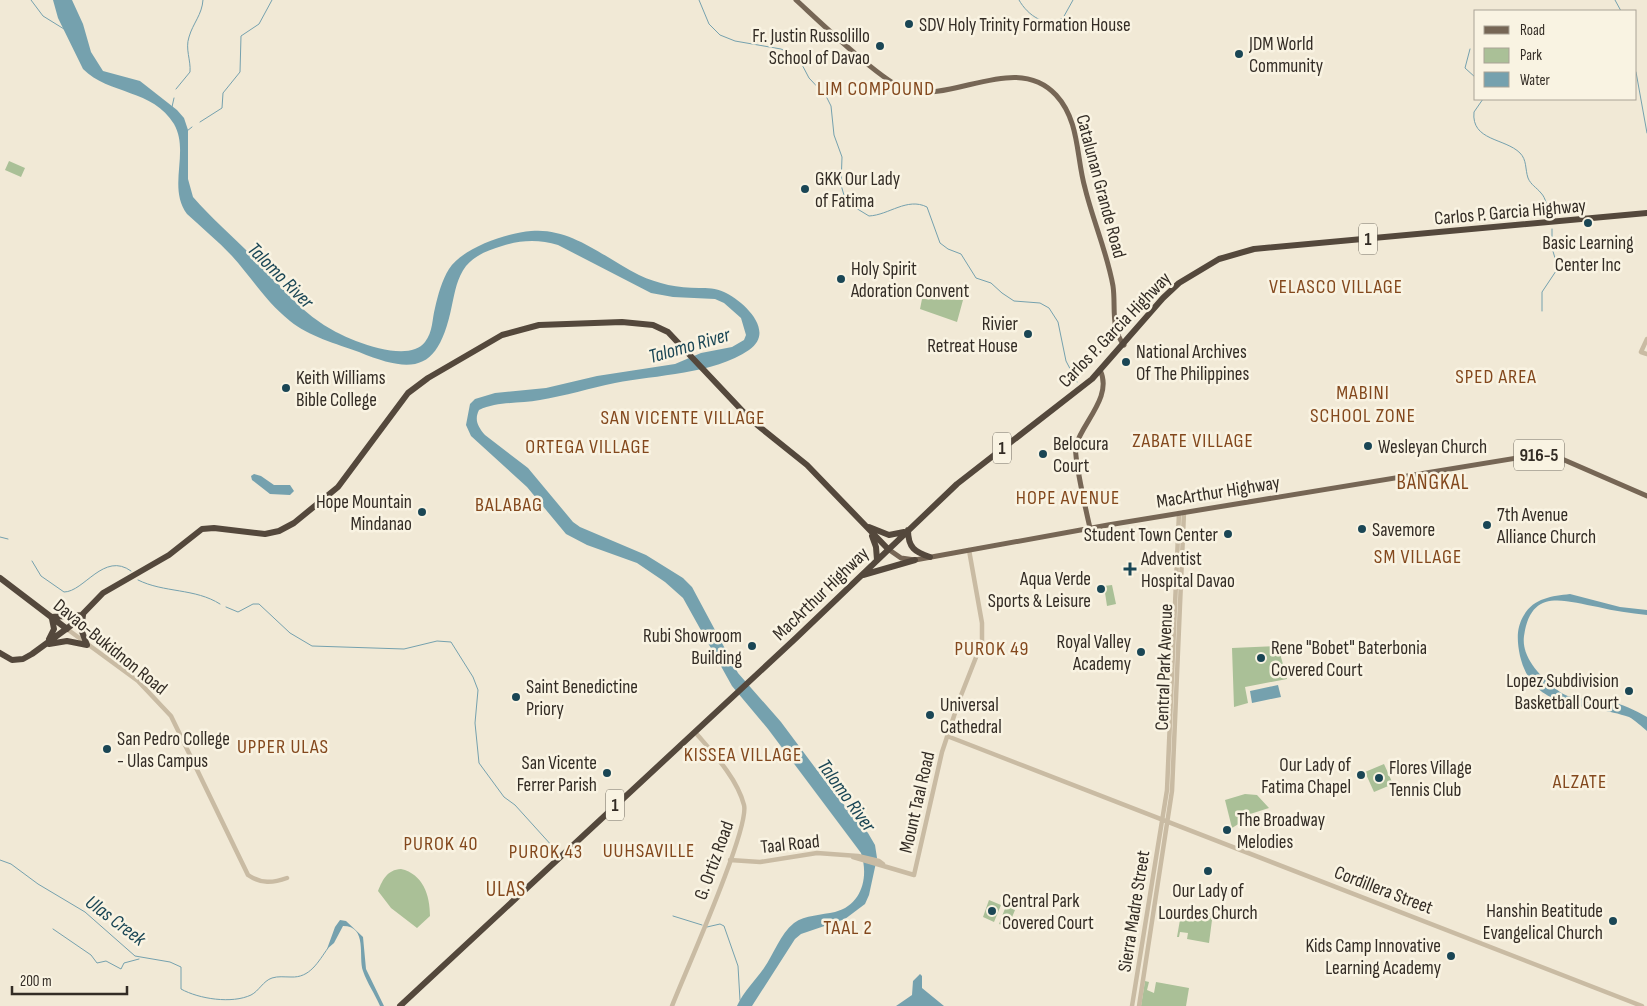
<svg xmlns="http://www.w3.org/2000/svg" width="1647" height="1006" font-family="'Sofia Sans Condensed',sans-serif">
	<style>
		.green { fill: #aac097 }
		.water { fill: #75a1ae }
		.lines { fill: none; stroke-linecap: round; stroke-linejoin: round }
		.stream { stroke: #75a1ae; stroke-width: 1 }
		.minor { stroke: #c9bba3; stroke-width: 4.5 }
		.major { stroke: #766655; stroke-width: 5 }
		.highway { stroke: #54483c; stroke-width: 6 }
		.poi-dot { fill: #1a4655; stroke: #f9f3e2; stroke-width: 2 }
		.labels { text-anchor: middle; stroke-width: 5; stroke-linejoin: round; paint-order: stroke }
		.shield { fill: #f9f3e2; stroke: #6e685e; stroke-width: 1 }
		.shield-label { font-size: 18px; font-weight: bold; fill: #332c25 }
		.poi-label { font-size: 19px; fill: #332c25; stroke: #f9f3e2; text-anchor: start }
		.street-label { font-size: 19px; fill: #332c25; stroke: #f9f3e2 }
		.neighbourhood-label { font-size: 20px; letter-spacing: 1px; fill: #83481d; stroke: #f9f3e2 }
		.water-label { font-size: 20px; font-style: italic; fill: #1a4655; stroke: #f9f3e2 }
		.quarter-label { font-size: 21px; letter-spacing: 1px; fill: #83481d; stroke: #f9f3e2 }
	</style>
	<rect width="100%" height="100%" fill="#f1e9d6"/>
	<path class="green" d="M9,161L25,168L21,177L5,170Z
		M922,299L963,300L957,322L920,309Z
		M1112,585L1116,604L1107,606L1104,586Z
		M1278,646L1287,679L1245,687L1248,703L1234,707L1232,648Z
		M1384,764L1393,784L1374,792L1365,772Z
		M1245,794L1257,795L1269,808L1247,815L1248,818L1232,828L1225,800Z
		M401,869C423,874 430,895 430,916L417,928L391,908L378,891C383,879 387,870 401,869Z
		M989,900L1001,905L994,922L983,917Z
		M1006,906L1015,910L1008,927L999,924Z
		M1203,908L1225,911L1224,914L1212,920L1209,943L1187,939L1188,933L1180,932L1179,937H1177L1181,914L1196,915L1197,910L1203,911Z
		M1145,981L1149,982L1147,990L1154,993L1156,982L1189,988L1186,1006H1141Z"/>
	<path class="water" d="M53,0H72L83,24L91,52L103,71L140,81L177,110L184,118L188,130V179L193,197C213,220 237,240 258,262C278,283 297,307 321,323C340,337 407,366 425,342C433,332 432,319 435,308C438,295 442,280 449,269C462,248 507,233 531,231C571,227 605,258 639,275C658,284 678,288 699,288C707,288 716,288 724,292C742,300 777,331 749,350C714,374 656,375 615,383C590,388 565,396 540,400C520,404 498,401 479,410C474,420 478,427 485,435L528,468L573,522L580,527L646,555L683,578L692,587L738,673L781,722L834,793L868,833L875,845L877,858L869,895L865,904L845,919L801,934L795,939L752,1006H737C744,991 755,981 764,968C774,954 780,934 794,923C805,915 822,915 835,912C862,905 869,877 861,853L768,729L732,686L683,598L665,582L637,563L587,545L566,534L527,487L471,436L466,425L470,404L475,399L495,393L546,388L597,376L675,364L701,353L732,347L744,340L746,335L741,318L724,303L715,299L673,297L651,293L558,245C539,239 520,240 502,246C489,250 475,255 466,266C457,278 455,291 452,305C439,369 417,376 359,352C337,344 308,336 290,321C266,302 251,277 232,256C218,241 202,228 187,214C167,187 190,152 174,124C153,89 109,95 83,69L58,18Z
		M254,474L261,476L274,485H290L294,491L290,495L270,494L252,480L251,476Z
		M1570,594L1620,607L1647,610V615C1630,613 1614,611 1598,607C1564,601 1531,587 1524,636C1521,659 1543,679 1560,692C1572,701 1594,698 1608,701C1622,704 1635,710 1647,717V731C1642,727 1635,720 1629,717C1586,702 1534,713 1520,656C1517,641 1516,628 1524,615C1534,598 1552,596 1570,594Z
		M1278,685L1281,697L1252,703L1250,691Z
		M340,920L346,921L363,937L366,969L384,1006H380C375,994 367,983 363,971C358,957 368,926 343,926L334,943L327,949L335,927Z
		M920,974L922,976V988L944,1006H896L912,995L913,981Z"/>
	<g class="lines">
		<path class="stream" d="M31,0L43,16L64,29
			M699,0L709,24L720,35L735,41L781,49L798,57L809,78L826,96L831,106L834,135L842,157L841,185L846,202L869,216C889,215 907,197 927,207L940,243L948,249L961,254L976,278L991,283L1002,293L1014,301L1040,303L1049,308L1058,322L1066,361L1077,382
			M1019,0C1028,16 1046,28 1063,18L1073,0
			M1615,0L1621,11
			M1470,49L1465,68L1476,78
			M1636,72L1647,133
			M176,89L190,72C191,60 185,49 189,37C193,23 202,15 203,0
			M1483,99L1474,112C1471,141 1505,138 1520,153C1527,160 1525,169 1528,178C1531,185 1536,187 1541,193C1546,198 1547,207 1549,214
			M172,107L174,98
			M200,122L222,108L223,93L240,72L241,36L259,24L272,0
			M187,131L192,127
			M1542,311V292L1558,268L1552,248V229
			M0,537L8,539
			M32,561L41,576L64,592C84,592 104,551 131,571
			M138,580C164,593 195,588 220,604
			M226,607L238,612L253,604H259L290,633L312,646L404,649L437,641L451,642L473,677L478,690L475,723L479,763L504,797L515,805L553,847
			M0,860L11,864L38,884L85,912L135,956L170,962L181,967V989C199,999 232,1004 251,995C259,991 263,981 272,978C278,976 284,977 291,977C310,978 318,962 328,948
			M673,916L702,925
			M707,927L720,924L724,926L738,966L740,1000
			M53,929L91,955L97,963L106,961L121,969L124,963L139,959"/>
		<path class="minor" d="M1647,339L1641,352L1647,354
			M67,629L138,681L171,716L248,875C261,884 273,883 287,878
			M947,736L1642,1006
			M853,857L914,875L942,752L960,698L982,642V623L969,550
			M730,860L760,862L817,853L858,856L879,861L883,864
			M672,1006C684,975 750,828 744,805C737,778 713,753 695,732
			M1132,1006L1167,790L1179,513
			M1139,1006L1172,791L1184,512"/>
		<path class="major" d="M796,0C818,20 883,83 907,90C954,103 1016,52 1056,95C1080,121 1076,157 1085,188C1093,221 1107,252 1113,286C1116,306 1110,328 1124,345
			M1090,528C1087,515 1073,453 1076,445C1083,422 1113,396 1100,370
			M888,549L901,558L915,560L1108,525L1535,455L1562,459L1647,496"/>
		<path class="highway" d="M869,527L889,535L904,532
			M908,530C908,548 915,552 930,557
			M872,536L876,547L877,560
			M863,575L915,560
			M0,578L67,629
			M83,615L81,629L87,645
			M51,617L82,615
			M49,639L54,629L52,619
			M49,644L67,641L87,645
			M0,653L12,660L23,659L32,654L73,624L103,593L169,555L202,529L214,528L265,534L279,531L294,523L338,487L408,393L428,378L502,335L539,325L622,322L653,325L668,332L751,420L807,465L888,549
			M400,1006L796,638L957,484L1092,379L1163,298L1179,283L1219,259L1254,249L1647,213"/>
	</g>
	<g class="poi-dot">
		<circle cx="909" cy="24" r="5"/>
		<circle cx="880" cy="46" r="5"/>
		<circle cx="1239" cy="54" r="5"/>
		<circle cx="805" cy="189" r="5"/>
		<circle cx="1588" cy="223" r="5"/>
		<circle cx="841" cy="279" r="5"/>
		<circle cx="1028" cy="334" r="5"/>
		<circle cx="1126" cy="362" r="5"/>
		<circle cx="286" cy="388" r="5"/>
		<circle cx="1368" cy="446" r="5"/>
		<circle cx="1043" cy="454" r="5"/>
		<circle cx="422" cy="512" r="5"/>
		<circle cx="1487" cy="525" r="5"/>
		<circle cx="1362" cy="529" r="5"/>
		<circle cx="1228" cy="534" r="5"/>
		<path d="M1127.5 561.5h5v5h5v5h-5v5h-5v-5h-5v-5h5z"/>
		<circle cx="1101" cy="589" r="5"/>
		<circle cx="752" cy="646" r="5"/>
		<circle cx="1141" cy="652" r="5"/>
		<circle cx="1261" cy="658" r="5"/>
		<circle cx="1629" cy="691" r="5"/>
		<circle cx="516" cy="697" r="5"/>
		<circle cx="930" cy="715" r="5"/>
		<circle cx="107" cy="749" r="5"/>
		<circle cx="607" cy="773" r="5"/>
		<circle cx="1361" cy="775" r="5"/>
		<circle cx="1379" cy="778" r="5"/>
		<circle cx="1227" cy="830" r="5"/>
		<circle cx="1208" cy="871" r="5"/>
		<circle cx="992" cy="911" r="5"/>
		<circle cx="1613" cy="921" r="5"/>
		<circle cx="1451" cy="956" r="5"/>
	</g>
	<g class="labels">
		<g class="shield">
			<rect x="1359" y="223.5" width="18" height="31" rx="4"/>
			<rect x="993" y="432.5" width="18" height="31" rx="4"/>
			<rect x="1514" y="439.5" width="50" height="31" rx="4"/>
			<rect x="606" y="789.5" width="18" height="31" rx="4"/>
		</g>
		<g class="shield-label">
			<text x="1368" y="245">1</text>
			<text x="1002" y="454">1</text>
			<text x="1539" y="461">916-5</text>
			<text x="615" y="811">1</text>
		</g>
		<g class="poi-label">
			<text x="919" y="31">SDV Holy Trinity Formation House</text>
			<text x="870" y="42" text-anchor="end">Fr. Justin Russolillo<tspan x="870" dy="22">School of Davao</tspan></text>
			<text x="1249" y="50">JDM World<tspan x="1249" dy="22">Community</tspan></text>
			<text x="815" y="185">GKK Our Lady<tspan x="815" dy="22">of Fatima</tspan></text>
			<text x="1588" y="249" text-anchor="middle">Basic Learning<tspan x="1588" dy="22">Center Inc</tspan></text>
			<text x="851" y="275">Holy Spirit<tspan x="851" dy="22">Adoration Convent</tspan></text>
			<text x="1018" y="330" text-anchor="end">Rivier<tspan x="1018" dy="22">Retreat House</tspan></text>
			<text x="1136" y="358">National Archives<tspan x="1136" dy="22">Of The Philippines</tspan></text>
			<text x="296" y="384">Keith Williams<tspan x="296" dy="22">Bible College</tspan></text>
			<text x="1053" y="450">Belocura<tspan x="1053" dy="22">Court</tspan></text>
			<text x="1378" y="453">Wesleyan Church</text>
			<text x="412" y="508" text-anchor="end">Hope Mountain<tspan x="412" dy="22">Mindanao</tspan></text>
			<text x="1497" y="521">7th Avenue<tspan x="1497" dy="22">Alliance Church</tspan></text>
			<text x="1372" y="536">Savemore</text>
			<text x="1218" y="541" text-anchor="end">Student Town Center</text>
			<text x="1141" y="565">Adventist<tspan x="1141" dy="22">Hospital Davao</tspan></text>
			<text x="1091" y="585" text-anchor="end">Aqua Verde<tspan x="1091" dy="22">Sports &amp; Leisure</tspan></text>
			<text x="742" y="642" text-anchor="end">Rubi Showroom<tspan x="742" dy="22">Building</tspan></text>
			<text x="1131" y="648" text-anchor="end">Royal Valley<tspan x="1131" dy="22">Academy</tspan></text>
			<text x="1271" y="654">Rene "Bobet" Baterbonia<tspan x="1271" dy="22">Covered Court</tspan></text>
			<text x="1619" y="687" text-anchor="end">Lopez Subdivision<tspan x="1619" dy="22">Basketball Court</tspan></text>
			<text x="526" y="693">Saint Benedictine<tspan x="526" dy="22">Priory</tspan></text>
			<text x="940" y="711">Universal<tspan x="940" dy="22">Cathedral</tspan></text>
			<text x="117" y="745">San Pedro College<tspan x="117" dy="22">- Ulas Campus</tspan></text>
			<text x="597" y="769" text-anchor="end">San Vicente<tspan x="597" dy="22">Ferrer Parish</tspan></text>
			<text x="1351" y="771" text-anchor="end">Our Lady of<tspan x="1351" dy="22">Fatima Chapel</tspan></text>
			<text x="1389" y="774">Flores Village<tspan x="1389" dy="22">Tennis Club</tspan></text>
			<text x="1237" y="826">The Broadway<tspan x="1237" dy="22">Melodies</tspan></text>
			<text x="1208" y="897" text-anchor="middle">Our Lady of<tspan x="1208" dy="22">Lourdes Church</tspan></text>
			<text x="1002" y="907">Central Park<tspan x="1002" dy="22">Covered Court</tspan></text>
			<text x="1603" y="917" text-anchor="end">Hanshin Beatitude<tspan x="1603" dy="22">Evangelical Church</tspan></text>
			<text x="1441" y="952" text-anchor="end">Kids Camp Innovative<tspan x="1441" dy="22">Learning Academy</tspan></text>
		</g>
		<g class="street-label">
			<text transform="translate(1102 186) rotate(75)" y="7">Catalunan Grande Road</text>
			<text transform="translate(1510 211) rotate(-5)" y="7">Carlos P. Garcia Highway</text>
			<text transform="translate(1114 329) rotate(-46)" y="7">Carlos P. Garcia Highway</text>
			<text transform="translate(1218 491) rotate(-9)" y="7">MacArthur Highway</text>
			<text transform="translate(820 593) rotate(-44)" y="7">MacArthur Highway</text>
			<text transform="translate(111 646) rotate(39)" y="7">Davao-Bukidnon Road</text>
			<text transform="translate(1163 667) rotate(-88)" y="7">Central Park Avenue</text>
			<text transform="translate(916 802) rotate(-77)" y="7">Mount Taal Road</text>
			<text transform="translate(790 843) rotate(-6)" y="7">Taal Road</text>
			<text transform="translate(713 860) rotate(-70)" y="7">G. Ortiz Road</text>
			<text transform="translate(1384 889) rotate(21)" y="7">Cordillera Street</text>
			<text transform="translate(1133 911) rotate(-81)" y="7">Sierra Madre Street</text>
		</g>
		<g class="neighbourhood-label">
			<text x="876" y="95">LIM COMPOUND</text>
			<text x="1336" y="293">VELASCO VILLAGE</text>
			<text x="1496" y="383">SPED AREA</text>
			<text x="1363" y="399">MABINI<tspan x="1363" dy="23">SCHOOL ZONE</tspan></text>
			<text x="683" y="424">SAN VICENTE VILLAGE</text>
			<text x="1193" y="447">ZABATE VILLAGE</text>
			<text x="588" y="453">ORTEGA VILLAGE</text>
			<text x="1068" y="504">HOPE AVENUE</text>
			<text x="509" y="511">BALABAG</text>
			<text x="1418" y="563">SM VILLAGE</text>
			<text x="992" y="655">PUROK 49</text>
			<text x="283" y="753">UPPER ULAS</text>
			<text x="743" y="761">KISSEA VILLAGE</text>
			<text x="1580" y="788">ALZATE</text>
			<text x="441" y="850">PUROK 40</text>
			<text x="649" y="857">UUHSAVILLE</text>
			<text x="546" y="858">PUROK 43</text>
			<text x="848" y="934">TAAL 2</text>
		</g>
		<g class="water-label">
			<text transform="translate(281 275) rotate(45)" y="7">Talomo River</text>
			<text transform="translate(689 345) rotate(-16)" y="7">Talomo River</text>
			<text transform="translate(847 795) rotate(54)" y="7">Talomo River</text>
			<text transform="translate(116 920) rotate(37)" y="7">Ulas Creek</text>
		</g>
		<g class="quarter-label">
			<text x="1433" y="489">BANGKAL</text>
			<text x="506" y="896">ULAS</text>
		</g>
	</g>
	<rect x="1474" y="10" width="162" height="90" fill="#f9f3e2" stroke="#aaa396"/>
	<rect x="1484" y="26" width="25" height="8" fill="#766655" stroke="#aaa396"/>
	<text x="1520" y="35" font-size="15" fill="#332c25">Road</text>
	<rect x="1484" y="48" width="25" height="15" fill="#aac097" stroke="#aaa396"/>
	<text x="1520" y="60" font-size="15" fill="#332c25">Park</text>
	<rect x="1484" y="72" width="25" height="15" fill="#75a1ae" stroke="#aaa396"/>
	<text x="1520" y="85" font-size="15" fill="#332c25">Water</text>
	<path d="M12 986v8h115v-8" fill="none" stroke="#332c25" stroke-width="2.5"/>
	<text x="20" y="986" font-size="15" fill="#332c25" stroke="#f9f3e2" stroke-width="4" paint-order="stroke">200 m</text>
</svg>
